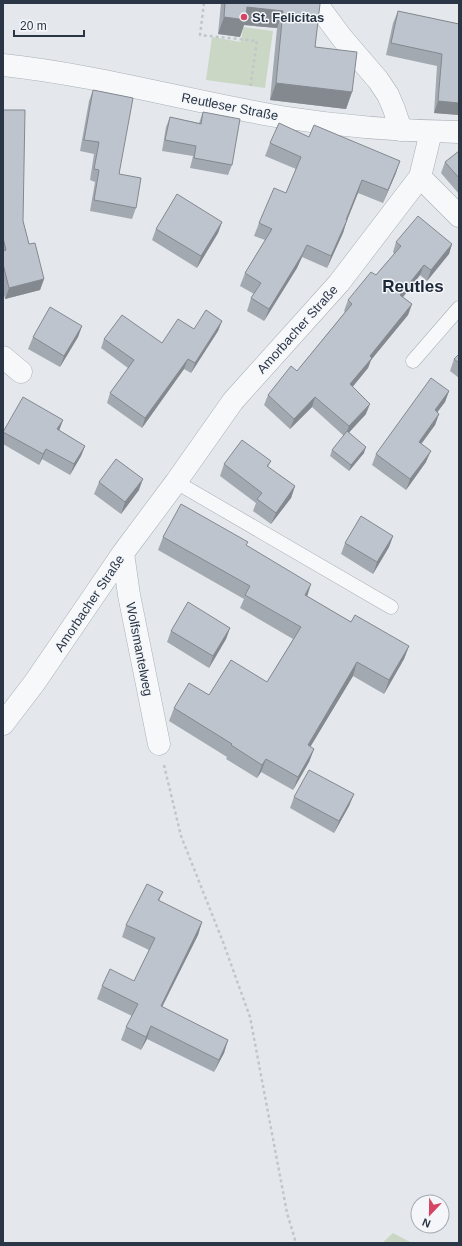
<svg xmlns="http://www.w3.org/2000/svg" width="462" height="1246" font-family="Helvetica,sans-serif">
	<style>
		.green { fill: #cad7c4 }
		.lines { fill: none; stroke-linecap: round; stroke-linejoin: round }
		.service-casing { stroke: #a8afb7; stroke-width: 15 }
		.minor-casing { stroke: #a8afb7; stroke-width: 23 }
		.tertiary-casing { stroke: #a8afb7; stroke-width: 23 }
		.path { stroke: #c2c6cb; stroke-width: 2.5; stroke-dasharray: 3 3; stroke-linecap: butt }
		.service { stroke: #f7f8fa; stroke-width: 14 }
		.minor { stroke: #f7f8fa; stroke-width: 22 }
		.tertiary { stroke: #f7f8fa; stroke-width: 22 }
		.wall { fill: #a3a9b0 }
		.shaded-wall { fill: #848990 }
		.building { fill: #bdc4cd; stroke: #848990 }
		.poi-dot { fill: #d64463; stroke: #f4f6f9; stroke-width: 1.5 }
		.labels { text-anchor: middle; stroke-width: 3; stroke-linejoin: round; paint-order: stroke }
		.poi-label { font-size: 13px; font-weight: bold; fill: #2a3646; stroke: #f4f6f9; text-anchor: start }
		.street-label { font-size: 13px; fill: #2a3646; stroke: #f4f6f9 }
		.district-label { font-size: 17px; font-weight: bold; fill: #1c2737; stroke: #f4f6f9 }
	</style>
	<rect width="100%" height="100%" fill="#e4e8ec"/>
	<path class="green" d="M243,27L273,31L265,88L206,80L212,37L241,42Z
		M393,1233L412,1243H382Z"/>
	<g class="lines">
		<g class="service-casing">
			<path id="service" d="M413,361L459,308
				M176,482L391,607"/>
		</g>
		<g class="minor-casing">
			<path id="minor" d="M316,3L342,38L378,80L388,95L394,109L401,130
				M431,132L420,177L459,216
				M3,357L21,372
				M123,553L129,595L159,744
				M3,724L35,682L123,553L176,482L233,401L339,283L420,177"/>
		</g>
		<g class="tertiary-casing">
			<path id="tertiary" d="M3,65C97,75 188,101 281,117C339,126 399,131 459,132"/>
		</g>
		<path class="path" d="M204,3L200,35L257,41L250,89
			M164,765L181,836L223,942L250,1017L287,1213L296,1243"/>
		<use href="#service" class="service"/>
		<use href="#minor" class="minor"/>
		<use href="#tertiary" class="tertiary"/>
	</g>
	<path class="wall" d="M221,3H319L315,47L352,92L346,109L270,100L277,28L244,25L240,37L218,34Z
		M398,11L459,24V115L434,113L437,66L386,55L393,23Z
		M93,90L119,174L136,208L132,219L90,211L95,182L90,180L94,154L80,151L89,101Z
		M3,110L23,221L29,244L44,279L40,290L5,299L3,291Z
		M203,112L232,165L228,175L190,168L193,156L162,151L166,127L170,117L199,123Z
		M309,137L396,173L383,203L358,193L347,220L343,233L327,268L302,257L297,268L264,321L247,311L251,298L254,294L240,286L245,273L265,240L254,236L259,223L286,193L296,169L265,156L270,143Z
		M459,151V194L441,173L445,162Z
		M222,222L218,233L197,268L152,240L156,229Z
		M396,242L452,244L449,254L427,281L420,275L403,297L412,304L408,315L371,360L368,368L352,387L366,414L349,432L364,453L349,471L330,456L332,450L344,436L312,407L290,429L264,405L268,395L297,371L345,312L344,311L348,300L376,275L394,254L393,252Z
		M222,321L218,331L191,373L184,369L142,428L107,403L110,393L128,368L101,348L104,339L162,343L194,329Z
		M82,326L78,337L60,367L28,349L33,337Z
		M459,354V378L450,371L454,359Z
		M449,391L445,402L437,412L439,414L435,425L421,444L426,462L406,490L372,465L376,454Z
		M63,420L59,430L85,446L81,456L70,475L42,459L39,465L3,444V432Z
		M271,461L268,467L295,486L291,498L271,524L253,511L256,503L220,476L224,464Z
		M99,482L139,490L121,514L94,494Z
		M393,536L389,547L373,574L341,554L345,543Z
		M163,537L246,546L307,596L351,622L409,646L404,659L384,694L353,676L310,747L314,749L309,762L293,790L261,772L257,778L226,759L227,757L169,721L174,708L209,695L267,682L293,639L240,608L244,599L158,550Z
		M230,628L226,639L209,668L167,642L171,631Z
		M354,794L349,806L334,833L290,808L294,797Z
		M163,892L159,901L202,922L198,935L162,1007L228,1040L224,1053L214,1072L147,1039L141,1050L121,1040L126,1027L132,1016L97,999L102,986L134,981L149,950L122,937L126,925Z"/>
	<path class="shaded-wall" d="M247,7L283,11L277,28L244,25L240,37L218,34L224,17Z
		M276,83L352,92L346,109L270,100Z
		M438,101L459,103V115L434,113Z
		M400,161L396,173L383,203L388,190Z
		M362,180L358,193L342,233L346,220Z
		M347,220L343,233L327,268L331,256Z
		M222,222L218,233L197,268L201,256Z
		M452,244L449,254L427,281L431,270Z
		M307,245L302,257L297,268L264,321L269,309Z
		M424,265L420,275L396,306L400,295Z
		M44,279L40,290L5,299L9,288Z
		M412,304L408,315L371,360L368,368L346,395L350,384L370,356Z
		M222,321L218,331L191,373L195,363Z
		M82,326L78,337L60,367L64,356Z
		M188,359L184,369L142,428L145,418Z
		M449,391L445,402L430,422L435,410Z
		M315,397L312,407L290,429L294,419Z
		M370,404L366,414L345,437L349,426Z
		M439,414L435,425L414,454L419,442Z
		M63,420L59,431L57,429Z
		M85,446L81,456L70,475L74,464Z
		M366,447L364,453L349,471L351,465Z
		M46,449L42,459L39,465L43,454Z
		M431,451L426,462L406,490L410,479Z
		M143,479L139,490L121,514L125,502Z
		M295,486L291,498L271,524L276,513Z
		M393,536L389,547L373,574L377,562Z
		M311,584L307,597L305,595Z
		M230,628L226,639L209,668L213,656Z
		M409,646L404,659L384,694L389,680Z
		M357,662L353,676L303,759L308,745Z
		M314,749L309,762L293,790L298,777Z
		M266,759L261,772L257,778L262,765Z
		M354,794L349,806L334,833L339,821Z
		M202,922L198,935L156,1019L161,1006Z
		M151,1026L147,1039L141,1050L146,1037Z
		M228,1040L224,1053L214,1072L219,1060Z"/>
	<path class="building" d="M225,3H319L320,4L315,47L357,52L352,92L276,83L283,11L247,7L246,20L224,17Z
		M398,11L459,24V103L438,101L442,54L391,43Z
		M93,90L133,98L119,174L141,178L136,208L94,200L99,170L94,169L99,142L84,140Z
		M3,110H25L23,221L29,244L35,243L44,279L9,288L3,264V251L6,250L3,238Z
		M203,112L240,119L232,165L194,158L196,146L165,140L170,117L201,124Z
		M279,123L309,137L314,125L400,161L388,190L362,180L346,220H347L331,256L307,245L302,255L269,309L251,298L261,283L245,273L272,229L259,223L274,188L286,193L301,157L270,143Z
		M459,151V178L445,162Z
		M177,194L222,222L201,256L156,229Z
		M418,216L452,244L431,270L424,265L400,295L412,304L370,356L372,358L350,384L370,404L349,426L315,397L294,419L268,395L291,366L297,371L352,304L348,300L371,272L376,275L401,246L396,242Z
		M50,307L82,326L64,356L33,337Z
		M206,310L222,321L195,363L188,359L145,418L110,393L134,360L104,339L122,315L162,343L178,319L194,329Z
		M459,354V363L454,359Z
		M431,378L449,391L435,410L439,414L419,442L431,451L410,479L376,454Z
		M23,397L63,420L57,429L85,446L74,464L46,449L43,454L3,432Z
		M347,431L366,447L351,465L332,450Z
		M242,440L271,461L267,466L295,486L276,513L257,499L262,493L224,464Z
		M116,459L143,479L125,502L99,482Z
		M181,504L248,542L246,545L311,584L305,595L351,622L355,615L409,646L389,680L357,662L308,745L314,749L298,777L266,759L262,765L231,745L232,744L174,708L189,683L209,695L231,660L267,682L301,627L245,595L250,586L163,537Z
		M361,516L393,536L377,562L345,543Z
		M188,602L230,628L213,656L171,631Z
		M309,770L354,794L339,821L294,797Z
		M147,884L163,892L158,900L202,922L161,1006L228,1040L219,1060L151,1026L146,1037L126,1027L138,1004L102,986L110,969L134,981L155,938L126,925Z"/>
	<circle class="poi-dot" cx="244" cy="17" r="4"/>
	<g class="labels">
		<g class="poi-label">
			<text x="252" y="22">St. Felicitas</text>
		</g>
		<g class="street-label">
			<text transform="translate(230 106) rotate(11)" y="5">Reutleser Straße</text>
			<text transform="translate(297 329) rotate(-48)" y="5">Amorbacher Straße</text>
			<text transform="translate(89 603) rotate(-56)" y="5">Amorbacher Straße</text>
			<text transform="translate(140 649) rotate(79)" y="5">Wolfsmantelweg</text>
		</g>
		<g class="district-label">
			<text x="413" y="292">Reutles</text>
		</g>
	</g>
	<rect width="462" height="1246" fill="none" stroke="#2a3646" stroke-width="8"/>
	<g transform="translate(430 1214) rotate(202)"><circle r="19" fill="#f4f6f9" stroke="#a3a9b1"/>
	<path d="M0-3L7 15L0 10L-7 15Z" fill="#d64463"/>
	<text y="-6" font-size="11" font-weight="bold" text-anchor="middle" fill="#2a3646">N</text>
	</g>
	<path d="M14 30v6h70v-6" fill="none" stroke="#2a3646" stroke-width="2"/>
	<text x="20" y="30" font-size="12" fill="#2a3646" stroke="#f4f6f9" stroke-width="3" paint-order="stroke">20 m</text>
</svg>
